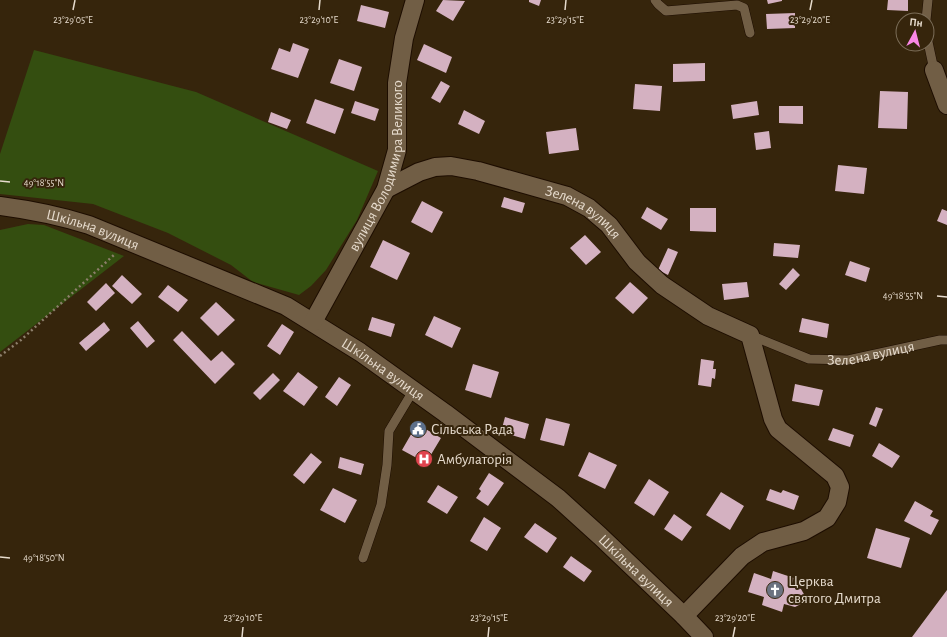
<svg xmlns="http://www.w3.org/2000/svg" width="947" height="637" font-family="'Alegreya Sans',sans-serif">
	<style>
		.green { fill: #344e10 }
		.building { fill: #d4b1c1 }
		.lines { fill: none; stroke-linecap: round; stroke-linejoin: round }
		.lane-casing { stroke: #1d0d00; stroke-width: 10 }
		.street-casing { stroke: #1d0d00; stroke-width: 20 }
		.path { stroke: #8d7f6b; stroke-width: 2.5; stroke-dasharray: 2 3; stroke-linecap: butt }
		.lane { stroke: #715e45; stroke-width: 9 }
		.street { stroke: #715e45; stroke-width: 18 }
		.ticks { fill: none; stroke: #e6dbcd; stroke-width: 1.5 }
		.labels { text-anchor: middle; stroke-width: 4; stroke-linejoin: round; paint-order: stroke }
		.street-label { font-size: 15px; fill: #e6dbcd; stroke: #36250c }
		.poi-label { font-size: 15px; fill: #e6dbcd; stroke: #36250c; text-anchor: start }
		.ticks-label { font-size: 10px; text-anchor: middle; fill: #e6dbcd; stroke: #36250c; stroke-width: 4; stroke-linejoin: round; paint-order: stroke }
	</style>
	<rect width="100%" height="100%" fill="#36250c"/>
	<path class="green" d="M34,50L196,92L378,171L357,220L326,270L311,286L299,295L253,282L231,265L168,233L93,204L0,194V154Z
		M28,224L44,225L124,256L0,352V230Z"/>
	<path class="building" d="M443,0L465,1L453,21L436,11Z
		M529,0H541L539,6L529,2Z
		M767,0H782V1L768,4Z
		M888,0H908V11L887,10Z
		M361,5L389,12L385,28L357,21Z
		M795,13V28L767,29L766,14Z
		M293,43L309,49L298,78L271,69L279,48L290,52Z
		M424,44L452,57L446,73L417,60Z
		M339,59L362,67L354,91L330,83Z
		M705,63V81L673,82V64Z
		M441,81L450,86L440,103L431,98Z
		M635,84L662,86L660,111L633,109Z
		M880,91L908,92L907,129L878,128Z
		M315,99L344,109L335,134L306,123Z
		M355,101L379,109L375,121L351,113Z
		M757,101L759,115L733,119L731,105Z
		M779,106H803V124L779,123Z
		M464,110L485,121L479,134L458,124Z
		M271,112L291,120L287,129L268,122Z
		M576,128L579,150L549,154L546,132Z
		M769,131L771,148L756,150L754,133Z
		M838,165L867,168L864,194L835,191Z
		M504,197L525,203L522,213L501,207Z
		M422,201L443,212L432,233L411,222Z
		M647,207L668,219L661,230L641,218Z
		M690,208H716V232L690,231Z
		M942,209L947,211V225L937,221Z
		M585,235L601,252L586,265L570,248Z
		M383,240L410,253L397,280L370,267Z
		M774,243L800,245L798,258L773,256Z
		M668,248L678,252L668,275L658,270Z
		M850,261L870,268L866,282L845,275Z
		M793,268L800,275L786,290L779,284Z
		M122,275L142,294L132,304L112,286Z
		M630,282L648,298L633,314L615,298Z
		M747,282L749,297L724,300L722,284Z
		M106,283L115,293L96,311L87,302Z
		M168,285L188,300L178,312L158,297Z
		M216,302L235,320L218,336L200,318Z
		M434,316L461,328L452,348L425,335Z
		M372,317L395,324L391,337L368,330Z
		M802,318L829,324L827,338L799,332Z
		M138,321L155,341L147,348L130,328Z
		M104,322L110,330L86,351L79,343Z
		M282,324L294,332L280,355L267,346Z
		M182,331L211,361L222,351L235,364L215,384L173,340Z
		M701,359L714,361L713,369H716L715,379L712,378L711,387L698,385Z
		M473,364L499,372L491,398L465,390Z
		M298,372L318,387L304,406L283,391Z
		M273,373L280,380L260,400L253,393Z
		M339,377L351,385L337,406L325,397Z
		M795,384L823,390L819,406L792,401Z
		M876,407L883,409L876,427L869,424Z
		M505,417L529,424L525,439L501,432Z
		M546,418L570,424L564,446L540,440Z
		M417,424L441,438L426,463L402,450Z
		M833,428L854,435L850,447L828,440Z
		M879,443L900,456L892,468L872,456Z
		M589,452L617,465L605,489L578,476Z
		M311,453L322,462L304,484L293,475Z
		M340,457L364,464L361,475L338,468Z
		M489,473L504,483L488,506L476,498L481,491L479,489Z
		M649,479L669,492L654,516L634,503Z
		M438,485L458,497L447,514L427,502Z
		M333,488L357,500L345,523L320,510Z
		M770,489L781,493L783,490L799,496L794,510L766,500Z
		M721,492L744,506L730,530L706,515Z
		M915,501L933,511L930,516L939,520L931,535L904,521Z
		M674,514L692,527L682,541L664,529Z
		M484,517L501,528L487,551L470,541Z
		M535,523L557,538L547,553L524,537Z
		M876,528L910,538L901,568L867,558Z
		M571,556L592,571L584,582L563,567Z
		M773,571L794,578L791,586L801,589L805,596L803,603L795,607L784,604L782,612L762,605L764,597L748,592L754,573L771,579Z
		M947,590V637H912Z"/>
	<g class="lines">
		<g class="lane-casing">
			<g id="lane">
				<path d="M655,0L658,4L666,11L737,5L744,8L750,33"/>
				<path d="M926,20L928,0"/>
				<path d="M927,29L928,42L934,70"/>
				<path id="s1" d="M750,335L809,359L848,360L940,340H947"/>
				<path d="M363,558L381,505L387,465L389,431L413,391"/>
			</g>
		</g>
		<g class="street-casing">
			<g id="street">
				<path d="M934,70L947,105"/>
				<path id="s2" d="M386,189L419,172L435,167L451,166L478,171L567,196L589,208L609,225L637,262L662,285L708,316L750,335L773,419L778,429L835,476L840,487L837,502L827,518L804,531L763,542L742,556L684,616"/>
				<path id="s3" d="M0,206C31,210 60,216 89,225L286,306L360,352L445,413L558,498L600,536L684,616L704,637"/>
				<path id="s4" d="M313,322L386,189L397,150V83L404,38L415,0"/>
			</g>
		</g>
		<path class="path" d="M0,356L21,340L115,254"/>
		<use href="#lane" class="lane"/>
		<use href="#street" class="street"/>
	</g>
	<path class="ticks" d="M73,10L75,0M319,10L320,0M565,10L566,0M810,10L812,0M0,181L10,182M937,296L947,297M0,557L10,558M242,637L243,627M488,637L489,627M733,637L735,627"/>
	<defs>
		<g id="civic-disc" transform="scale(0.9)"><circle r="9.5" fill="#5c6f8a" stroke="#36250c"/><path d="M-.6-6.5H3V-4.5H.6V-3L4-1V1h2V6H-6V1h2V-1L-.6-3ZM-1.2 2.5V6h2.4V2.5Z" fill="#fff"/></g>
		<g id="hospital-disc" transform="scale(0.9)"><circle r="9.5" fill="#e0444e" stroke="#36250c"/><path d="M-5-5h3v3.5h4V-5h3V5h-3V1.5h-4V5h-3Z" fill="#fff"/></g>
		<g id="church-disc" transform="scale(0.9)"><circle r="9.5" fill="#6b7280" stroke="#36250c"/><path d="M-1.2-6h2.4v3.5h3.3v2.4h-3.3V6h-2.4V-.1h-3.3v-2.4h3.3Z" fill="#fff"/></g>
	</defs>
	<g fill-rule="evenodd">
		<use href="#civic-disc" x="418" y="429"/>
		<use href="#hospital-disc" x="424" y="459"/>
		<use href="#church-disc" x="775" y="590"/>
	</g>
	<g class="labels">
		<g class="street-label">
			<text dy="5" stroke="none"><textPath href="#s4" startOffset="172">вулиця Володимира Великого</textPath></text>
			<text dy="5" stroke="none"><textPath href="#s2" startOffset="212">Зелена вулиця</textPath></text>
			<text dy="5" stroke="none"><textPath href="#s3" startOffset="96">Шкільна вулиця</textPath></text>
			<text dy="5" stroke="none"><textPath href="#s1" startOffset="126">Зелена вулиця</textPath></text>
			<text dy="5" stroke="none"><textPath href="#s3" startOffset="420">Шкільна вулиця</textPath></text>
			<text dy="5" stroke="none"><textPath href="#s3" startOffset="744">Шкільна вулиця</textPath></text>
		</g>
		<g class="poi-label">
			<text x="431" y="434">Сільська Рада</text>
			<text x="437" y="464">Амбулаторія</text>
			<text x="788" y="586">Церква<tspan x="788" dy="17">святого Дмитра</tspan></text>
		</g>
	</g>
	<g class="ticks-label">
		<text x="73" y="23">23°29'05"E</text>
		<text x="319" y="23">23°29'10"E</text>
		<text x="565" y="23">23°29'15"E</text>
		<text x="810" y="23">23°29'20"E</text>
		<text x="44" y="186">49°18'55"N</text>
		<text x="903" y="299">49°18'55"N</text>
		<text x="44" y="561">49°18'50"N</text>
		<text x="243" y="621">23°29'10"E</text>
		<text x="489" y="621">23°29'15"E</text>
		<text x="735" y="621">23°29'20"E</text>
	</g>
	<g transform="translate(915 32) rotate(7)"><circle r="19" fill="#36250c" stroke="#7c6e59"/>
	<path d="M0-3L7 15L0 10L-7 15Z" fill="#fa87e6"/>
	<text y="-6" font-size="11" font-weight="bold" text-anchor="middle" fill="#e6dbcd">Пн</text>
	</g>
</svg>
